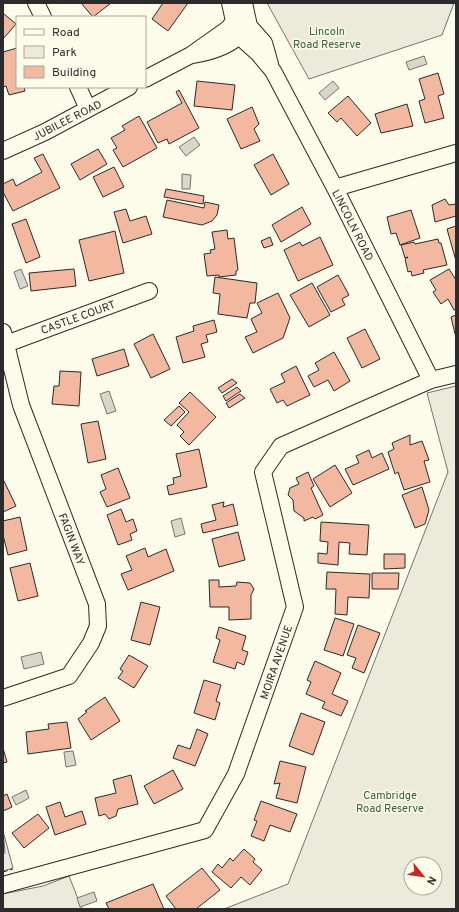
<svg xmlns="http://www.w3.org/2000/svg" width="459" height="912" font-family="Overpass,sans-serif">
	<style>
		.green { fill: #ecebdb; stroke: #74746e; fill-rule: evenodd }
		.water { fill: #d8d7c9; stroke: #74746e }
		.building { fill: #f2b8a0; stroke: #2b2b2b }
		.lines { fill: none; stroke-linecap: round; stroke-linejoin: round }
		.minor-casing { stroke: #2b2b2b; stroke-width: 18 }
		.minor { stroke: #fdfbea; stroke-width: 16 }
		.fence { stroke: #2b2b2b; stroke-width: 1; stroke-dasharray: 5 2; stroke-linecap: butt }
		.labels { text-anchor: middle; stroke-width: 3; stroke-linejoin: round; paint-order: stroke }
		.park-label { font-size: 11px; fill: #34623c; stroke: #fdfbea }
		.street-label { font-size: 11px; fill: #2b2b2b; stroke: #fdfbea }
	</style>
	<rect width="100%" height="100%" fill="#fdfbea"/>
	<path class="green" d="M267,3H454L442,35L309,79Z
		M456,386V909H224L288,884L448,472L427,393ZM411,864H435V888H411Z
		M3,831L13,868L3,871V854L5,853Z
		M69,876L82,909H3V894L43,886Z"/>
	<path class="water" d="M424,56L427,64L409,70L406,62Z
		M333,81L339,88L325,100L319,93Z
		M194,137L200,145L186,156L179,147Z
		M182,174L191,175L190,189H182Z
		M21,269L28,286L20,289L14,272Z
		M109,391L116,411L107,414L100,394Z
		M181,518L185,534L175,537L171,521Z
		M41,652L44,664L24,669L21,657Z
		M73,751L76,765L66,767L64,752Z
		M26,790L29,798L16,805L12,797Z
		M94,892L97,901L80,907L77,898Z"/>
	<path class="building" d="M81,3H111L93,17Z
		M163,3H188L168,31L152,19Z
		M3,13L16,24L3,39Z
		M17,48V87H24L25,91L9,95L6,86L3,87V52Z
		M438,73L444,94L438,96L444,118L425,123L419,101L425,99L419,79Z
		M197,81L235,85L232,110L194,106Z
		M179,90L199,128L169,144L167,139L158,143L147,122L182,103L176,92Z
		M348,96L371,123L357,136L341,118L337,122L328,113Z
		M407,104L413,126L381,133L375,114Z
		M252,107L259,124L254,129L260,141L241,149L227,119Z
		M139,116L157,148L123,167L113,150L117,148L111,138L125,130L122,126Z
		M98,149L107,164L80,180L71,164Z
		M43,154L60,188L13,211L3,192V184L13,179L16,186L42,172L34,158Z
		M273,154L289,184L271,195L254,165Z
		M114,167L124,187L103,197L93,177Z
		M166,189L204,196L203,204L164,197Z
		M445,199L449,205L456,204V216L435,222L432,205Z
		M167,200L204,208L205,202L219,205L217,215L212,221L202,225L163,217Z
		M302,207L311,224L281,242L272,225Z
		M126,209L130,221L146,216L152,234L123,243L114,212Z
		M411,210L420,238L400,245L396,233L391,234L387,217Z
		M26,219L40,257L26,263L12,224Z
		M456,226V261L447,229Z
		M227,230L228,239L234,238L238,270L236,271V275L219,277V275L207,276L204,254L211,253L210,250L215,249L212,232Z
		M115,231L124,273L89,281L79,240Z
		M270,237L273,245L264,248L261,241Z
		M320,237L333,265L298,281L284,250L300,242L302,246Z
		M438,239L439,243H441L447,265L423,270L424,273L412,276L411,271L408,272L405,259L408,257L405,258L401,245L414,242L415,244Z
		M74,269L76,286L31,291L29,273Z
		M449,269L456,280V309L454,310L448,299L441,304L433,292L436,290L430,280Z
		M338,275L349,295L342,299L345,305L331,312L317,287Z
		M215,277L257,283L255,303H250L247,318L218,314L220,294L213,293Z
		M312,283L330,315L309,327L290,295Z
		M278,293L290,318L283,338L253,353L245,337L257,332L251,319L262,313L257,303Z
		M456,315V334H455L451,317Z
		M214,320L217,332L206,335L208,342L201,344L205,357L183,363L176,337L194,331L193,326Z
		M365,329L380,359L362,368L347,338Z
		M153,334L170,369L151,378L134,344Z
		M124,349L129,366L97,376L92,359Z
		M334,352L350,381L334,391L328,380L314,387L308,376L319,370L315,363Z
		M296,366L310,395L287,406L283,400L277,403L270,389L285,382L281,374Z
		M60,371L81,372L79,406L52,404L54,386H59Z
		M232,379L237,383L222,393L218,388Z
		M237,387L241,391L226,401L223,396Z
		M190,392L216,417L189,445L180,436L184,432L177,425L189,412L179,403Z
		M240,394L245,398L229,408L226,403Z
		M179,406L185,412L171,426L164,420Z
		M98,421L106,459L88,463L81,424Z
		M410,435V445L422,441L429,460L424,461L430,482L404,490L398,472L395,474L388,452L394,449L392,443Z
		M199,449L207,487L169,495L167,486L174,484L173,478L181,476L176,454Z
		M369,450L372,458L382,453L389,469L353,485L345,469L359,463L356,456Z
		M335,465L352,493L330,507L313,479Z
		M118,468L130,498L107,507L100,492L106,489L101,475Z
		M308,472L314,486L311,488L323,515L315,519L313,517L304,521V518L294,511L293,500L288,495L290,488L299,484L296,478Z
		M3,479L16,506L3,512Z
		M422,487L429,510L425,524L415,528L402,495Z
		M224,502L223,507L233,504L238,525L203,533L201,524L216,520L212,505Z
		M121,509L126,522L133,519L137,531L130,534L132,540L118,545L107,515Z
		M20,517L27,550L8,555L3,535V521Z
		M321,522L369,525L367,555L349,554L350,543L339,542L338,565L318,563V553L327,554L328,542L320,541Z
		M238,532L245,560L219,567L212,539Z
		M145,548L148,557L166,549L174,571L128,590L121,574L132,570L126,556Z
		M384,554H405V568L384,569Z
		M30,563L38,596L18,601L10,568Z
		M327,572L370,574L369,598L348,597L347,615L335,614L336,589H326Z
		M372,573H399L398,589H372Z
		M209,580H219V587L236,586L237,582L250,583L254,589L251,595V619L229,620V607H210Z
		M141,602L160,607L150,645L131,640Z
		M335,618L354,624L343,656L324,650Z
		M358,625L380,633L364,673L352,668L356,658L347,655Z
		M219,627L246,636L242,650L248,652L244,665L237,662L235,669L213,662L220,640L216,638Z
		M129,655L148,666L134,688L118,678L123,671L120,669Z
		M315,661L341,673L332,694L348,701L341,716L322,708L325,702L306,694L311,682L307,680Z
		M204,680L221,685L216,701L220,703L215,720L194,713Z
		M105,697L120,721L91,740L78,719L87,712L85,711Z
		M301,713L325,722L313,755L289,746Z
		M67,722L71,748L28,754L26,732L49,729L48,724Z
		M197,729L208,734L195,766L173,758L178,745L190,749Z
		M3,748L7,762L3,763Z
		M280,761L306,767L297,803L276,798L280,783L274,784Z
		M173,770L183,789L154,804L144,786Z
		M131,775L138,804L118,809L116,816L109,819L105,814L99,816L95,798L116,793L113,780Z
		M7,794L12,807L3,811V796Z
		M261,801L297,814L290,832L270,825L264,841L251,836L257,821L254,820Z
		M60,802L65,817L82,811L86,824L55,835L46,807Z
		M38,814L49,828L24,848L12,833Z
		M244,849L255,859L253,862L262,870L250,885L241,877L231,888L212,872L218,864L222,868L230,858L233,861Z
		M202,868L220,890L196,909H176L166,896Z
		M153,884L164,909H109L106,903Z"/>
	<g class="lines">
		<g class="minor-casing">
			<path id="minor" d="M36,3L43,17
				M230,3L234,21L239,36L258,53L273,71L335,188L431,380
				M244,3L249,26L264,43L270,64
				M192,55C212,52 233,45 246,29
				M145,79L191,55L229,28L234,21
				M78,87L88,109
				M3,151L45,132L129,87
				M335,188L456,153
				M3,332L21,405L97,604L98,626L91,643L69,676L3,698
				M6,344L149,291
				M3,885L205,830L236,774L295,607L263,472L281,446L431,380L456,374"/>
		</g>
		<use href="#minor" class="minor"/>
		<path class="fence" d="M3,872L13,869"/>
	</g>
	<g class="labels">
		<g class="park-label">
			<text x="327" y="35">Lincoln<tspan x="327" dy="13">Road Reserve</tspan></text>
			<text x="390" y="799">Cambridge<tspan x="390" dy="13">Road Reserve</tspan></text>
		</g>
		<g class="street-label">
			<text transform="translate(67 120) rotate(-27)" y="4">JUBILEE ROAD</text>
			<text transform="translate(353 225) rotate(63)" y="4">LINCOLN ROAD</text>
			<text transform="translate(78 317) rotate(-20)" y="4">CASTLE COURT</text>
			<text transform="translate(72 539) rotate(69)" y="4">FAGIN WAY</text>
			<text transform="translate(276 662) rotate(-71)" y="4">MOIRA AVENUE</text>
		</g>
	</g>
	<rect width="459" height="912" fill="none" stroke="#2b2b2b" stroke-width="8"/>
	<rect x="16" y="16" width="130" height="72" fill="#fdfbea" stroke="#a9a89e"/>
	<rect x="24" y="29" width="20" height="6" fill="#fdfbea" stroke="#a9a89e"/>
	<text x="52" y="36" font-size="12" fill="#2b2b2b">Road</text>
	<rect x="24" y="46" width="20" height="12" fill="#ecebdb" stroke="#a9a89e"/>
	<text x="52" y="56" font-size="12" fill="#2b2b2b">Park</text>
	<rect x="24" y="66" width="20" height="12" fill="#f2b8a0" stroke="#a9a89e"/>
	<text x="52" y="76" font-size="12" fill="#2b2b2b">Building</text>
	<g transform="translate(423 876) rotate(119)"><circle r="19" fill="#fdfbea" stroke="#a9a89e"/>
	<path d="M0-3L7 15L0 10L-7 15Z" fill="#c62828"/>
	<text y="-6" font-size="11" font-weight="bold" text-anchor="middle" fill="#2b2b2b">N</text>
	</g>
</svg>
